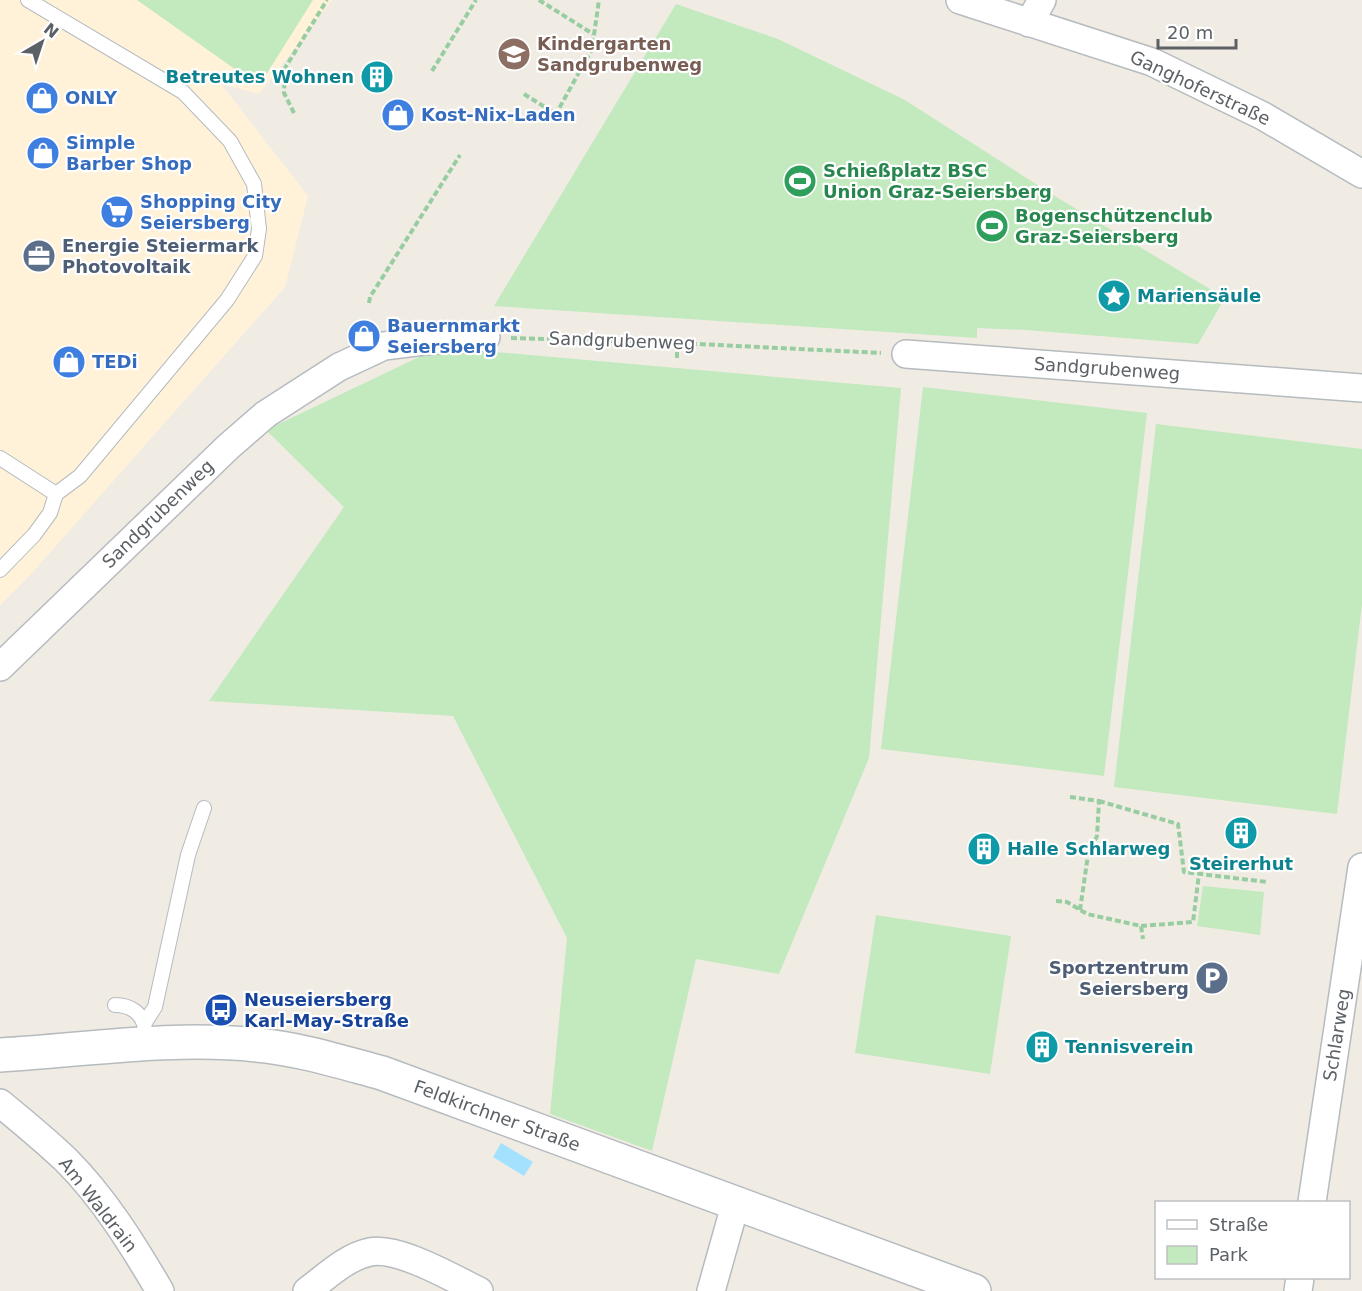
<svg xmlns="http://www.w3.org/2000/svg" width="1362" height="1291" font-family="'DejaVu Sans',sans-serif">
	<style>
		.commercial { fill: #fff2d9 }
		.green { fill: #c3e9be }
		.water { fill: #a4e1ff }
		.lines { fill: none; stroke-linecap: round; stroke-linejoin: round }
		.service-casing { stroke: #b6bbbf; stroke-width: 16 }
		.minor-casing { stroke: #b6bbbf; stroke-width: 30 }
		.tertiary-casing { stroke: #b6bbbf; stroke-width: 36 }
		.path { stroke: #98cda1; stroke-width: 4; stroke-dasharray: 6 3; stroke-linecap: butt }
		.service { stroke: #fff; stroke-width: 14 }
		.minor { stroke: #fff; stroke-width: 27 }
		.tertiary { stroke: #fff; stroke-width: 33 }
		.labels { text-anchor: middle; stroke-width: 4.5; stroke-linejoin: round; paint-order: stroke }
		.education-label { font-size: 18px; font-weight: bold; fill: #785e54; stroke: #fff; text-anchor: start }
		.culture-label { font-size: 18px; font-weight: bold; fill: #0d838f; stroke: #fff; text-anchor: start }
		.street-label { font-size: 18px; fill: #5c6166; stroke: #fff }
		.shop-label { font-size: 18px; font-weight: bold; fill: #366cbe; stroke: #fff; text-anchor: start }
		.leisure-label { font-size: 18px; font-weight: bold; fill: #27864d; stroke: #fff; text-anchor: start }
		.service-label { font-size: 18px; font-weight: bold; fill: #4e5e75; stroke: #fff; text-anchor: start }
		.transit-label { font-size: 18px; font-weight: bold; fill: #164399; stroke: #fff; text-anchor: start }
	</style>
	<rect width="100%" height="100%" fill="#f0ece4"/>
	<path class="commercial" d="M0,0H332L259,94L221,84L308,196L285,287L30,575L0,605Z"/>
	<path class="green" d="M137,0H313L259,86Z
		M676,4L778,39L905,100L1053,195L1225,298L1198,344L1026,330L977,328V338L494,306Z
		M440,347L901,388L869,758L779,974L696,959L652,1151L550,1114L567,938L453,716L209,701L344,507L266,430Z
		M923,387L1147,413L1104,776L881,749Z
		M1156,424L1362,449V604L1337,814L1114,787Z
		M1203,886L1264,892L1260,935L1197,926Z
		M876,915L1011,936L990,1074L855,1053Z"/>
	<path class="water" d="M501,1143L533,1162L524,1176L493,1157Z"/>
	<g class="lines">
		<g class="service-casing">
			<path id="service" d="M0,458L56,494
				M0,570L34,535L50,513L56,494L80,476L227,300L255,256L259,229L254,184L230,141L183,92L28,0
				M115,1005C130,1005 143,1013 145,1029
				M144,1024L155,1007L188,855L204,808"/>
		</g>
		<g class="minor-casing">
			<path id="minor" d="M960,0L1152,62L1263,116L1362,174
				M1029,23L1042,0
				M906,354L1362,388
				M0,667L228,447L266,414L339,367L384,346L424,341L486,337
				M0,1103C22,1121 45,1140 66,1160C104,1198 133,1245 160,1291
				M1312,1202L1362,867
				M307,1291C326,1277 346,1257 370,1252C398,1246 454,1279 479,1291
				M711,1291L736,1202
				M1298,1291L1300,1278"/>
		</g>
		<g class="tertiary-casing">
			<path id="tertiary" d="M0,1055C85,1050 172,1036 257,1045C300,1049 341,1062 382,1073L974,1291"/>
		</g>
		<path class="path" d="M539,0L593,34
			M432,71L476,0
			M524,94L556,114L592,49L599,0
			M294,113L284,93L285,68L327,0
			M369,303L370,297L460,155
			M511,338L677,343L881,353
			M677,358V343
			M1070,797L1099,801L1097,836L1088,855L1080,910
			M1099,801L1178,824L1184,872L1267,882
			M1056,901L1067,902L1087,914L1141,926L1143,939
			M1141,926L1193,922L1199,874"/>
		<use href="#service" class="service"/>
		<use href="#minor" class="minor"/>
		<use href="#tertiary" class="tertiary"/>
	</g>
	<defs>
		<g id="school-disc" transform="scale(1.725)"><circle r="9.5" fill="#8d6e63" stroke="#fff"/><path d="M0-5L7-2L0 1L-7-2ZM-4 1L0 2.5L4 1V4Q0 6-4 4Z" fill="#fff"/></g>
		<g id="building-disc" transform="scale(1.725)"><circle r="9.5" fill="#0f9aa8" stroke="#fff"/><path d="M-4-6H4V6H1V3H-1V6H-4ZM-2.5-4.3h1.7v1.8h-1.7ZM.8-4.3h1.7v1.8H.8ZM-2.5-1h1.7V.8h-1.7ZM.8-1h1.7V.8H.8Z" fill="#fff"/></g>
		<g id="shop-disc" transform="scale(1.725)"><circle r="9.5" fill="#3f7fe0" stroke="#fff"/><path d="M-5-2.5h2.3a2.7 3.5 0 0 1 5.4 0H5L5.5 6h-11ZM-1.5-2.5h3a1.5 2.3 0 0 0-3 0Z" fill="#fff"/></g>
		<g id="stadium-disc" transform="scale(1.725)"><circle r="9.5" fill="#2e9e5b" stroke="#fff"/><path d="M0-5a6.5 5 0 1 0 0 10a6.5 5 0 1 0 0-10ZM-3.5-1.8h7v3.6h-7Z" fill="#fff"/></g>
		<g id="supermarket-disc" transform="scale(1.725)"><circle r="9.5" fill="#3f7fe0" stroke="#fff"/><path d="M-6-5.5h2.5l.6 2H6L4.5 2H-2.5L-4.4-4H-6ZM-1.5 3.2a1.3 1.3 0 1 0 .1 0ZM3 3.2a1.3 1.3 0 1 0 .1 0Z" fill="#fff"/></g>
		<g id="office-disc" transform="scale(1.725)"><circle r="9.5" fill="#5c6f8a" stroke="#fff"/><path d="M-6-3h4V-5.5h4V-3h4V5H-6ZM-1-4.5V-3h2v-1.5ZM-6 0V1H6V0Z" fill="#fff"/></g>
		<g id="sight-disc" transform="scale(1.725)"><circle r="9.5" fill="#0f9aa8" stroke="#fff"/><path d="M0-6L1.8-2.2L6-1.7L2.9 1.2L3.7 5.4L0 3.3L-3.7 5.4L-2.9 1.2L-6-1.7L-1.8-2.2Z" fill="#fff"/></g>
		<g id="parking-disc" transform="scale(1.725)"><circle r="9.5" fill="#5c6f8a" stroke="#fff"/><path d="M-3.5-5.5H1a3.5 3.5 0 0 1 0 7H-1V5.5H-3.5ZM-1-3.4V-.6H.8a1.4 1.4 0 0 0 0-2.8Z" fill="#fff"/></g>
		<g id="bus-disc" transform="scale(1.725)"><circle r="9.5" fill="#1a4fb4" stroke="#fff"/><path d="M-5-6H5V4H4V6H2V4H-2V6H-4V4H-5ZM-3.5-4V0h7V-4ZM-3.5 1.2v1.5H-2V1.2ZM2 1.2v1.5H3.5V1.2Z" fill="#fff"/></g>
	</defs>
	<g fill-rule="evenodd">
		<use href="#school-disc" x="514" y="54"/>
		<use href="#building-disc" x="377" y="77"/>
		<use href="#shop-disc" x="42" y="98"/>
		<use href="#shop-disc" x="398" y="115"/>
		<use href="#shop-disc" x="43" y="153"/>
		<use href="#stadium-disc" x="800" y="181"/>
		<use href="#supermarket-disc" x="117" y="212"/>
		<use href="#stadium-disc" x="992" y="226"/>
		<use href="#office-disc" x="39" y="256"/>
		<use href="#sight-disc" x="1114" y="296"/>
		<use href="#shop-disc" x="364" y="336"/>
		<use href="#shop-disc" x="69" y="362"/>
		<use href="#building-disc" x="1241" y="833"/>
		<use href="#building-disc" x="984" y="849"/>
		<use href="#parking-disc" x="1212" y="978"/>
		<use href="#bus-disc" x="221" y="1010"/>
		<use href="#building-disc" x="1042" y="1047"/>
	</g>
	<g class="labels">
		<g class="education-label">
			<text x="537" y="50">Kindergarten<tspan x="537" dy="21">Sandgrubenweg</tspan></text>
		</g>
		<g class="culture-label">
			<text x="354" y="83" text-anchor="end">Betreutes Wohnen</text>
			<text x="1137" y="302">Mariensäule</text>
			<text x="1007" y="855">Halle Schlarweg</text>
			<text x="1241" y="870" text-anchor="middle">Steirerhut</text>
			<text x="1065" y="1053">Tennisverein</text>
		</g>
		<g class="street-label">
			<text transform="translate(1200 88) rotate(25)" y="6">Ganghoferstraße</text>
			<text transform="translate(622 341) rotate(2)" y="6">Sandgrubenweg</text>
			<text transform="translate(1107 369) rotate(4)" y="6">Sandgrubenweg</text>
			<text transform="translate(158 514) rotate(-44)" y="6">Sandgrubenweg</text>
			<text transform="translate(1337 1035) rotate(-81)" y="6">Schlarweg</text>
			<text transform="translate(497 1116) rotate(20)" y="6">Feldkirchner Straße</text>
			<text transform="translate(98 1205) rotate(52)" y="6">Am Waldrain</text>
		</g>
		<g class="shop-label">
			<text x="65" y="104">ONLY</text>
			<text x="421" y="121">Kost-Nix-Laden</text>
			<text x="66" y="149">Simple<tspan x="66" dy="21">Barber Shop</tspan></text>
			<text x="140" y="208">Shopping City<tspan x="140" dy="21">Seiersberg</tspan></text>
			<text x="387" y="332">Bauernmarkt<tspan x="387" dy="21">Seiersberg</tspan></text>
			<text x="92" y="368">TEDi</text>
		</g>
		<g class="leisure-label">
			<text x="823" y="177">Schießplatz BSC<tspan x="823" dy="21">Union Graz-Seiersberg</tspan></text>
			<text x="1015" y="222">Bogenschützenclub<tspan x="1015" dy="21">Graz-Seiersberg</tspan></text>
		</g>
		<g class="service-label">
			<text x="62" y="252">Energie Steiermark<tspan x="62" dy="21">Photovoltaik</tspan></text>
			<text x="1189" y="974" text-anchor="end">Sportzentrum<tspan x="1189" dy="21">Seiersberg</tspan></text>
		</g>
		<g class="transit-label">
			<text x="244" y="1006">Neuseiersberg<tspan x="244" dy="21">Karl-May-Straße</tspan></text>
		</g>
	</g>
	<rect x="1155" y="1201" width="195" height="78" fill="#ffffff" stroke="#bec0c2" stroke-width="1.5"/>
	<rect x="1167" y="1220" width="30" height="9" fill="#ffffff" stroke="#bec0c2" stroke-width="1.5"/>
	<text x="1209" y="1231" font-size="18" fill="#5c6166">Straße</text>
	<rect x="1167" y="1246" width="30" height="18" fill="#c3e9be" stroke="#bec0c2" stroke-width="1.5"/>
	<text x="1209" y="1261" font-size="18" fill="#5c6166">Park</text>
	<g transform="translate(42 42) rotate(39)" stroke="#ffffff" stroke-width="4.5" paint-order="stroke">
	<path d="M0-4.5L10 22L0 15L-10 22Z" fill="#5c6166"/>
	<text y="-9" font-size="16" font-weight="bold" text-anchor="middle" fill="#5c6166">N</text>
	</g>
	<path d="M1158 39v9h78v-9" fill="none" stroke="#5c6166" stroke-width="3"/>
	<text x="1167" y="39" font-size="18" fill="#5c6166" stroke="#ffffff" stroke-width="4.5" paint-order="stroke">20 m</text>
</svg>
